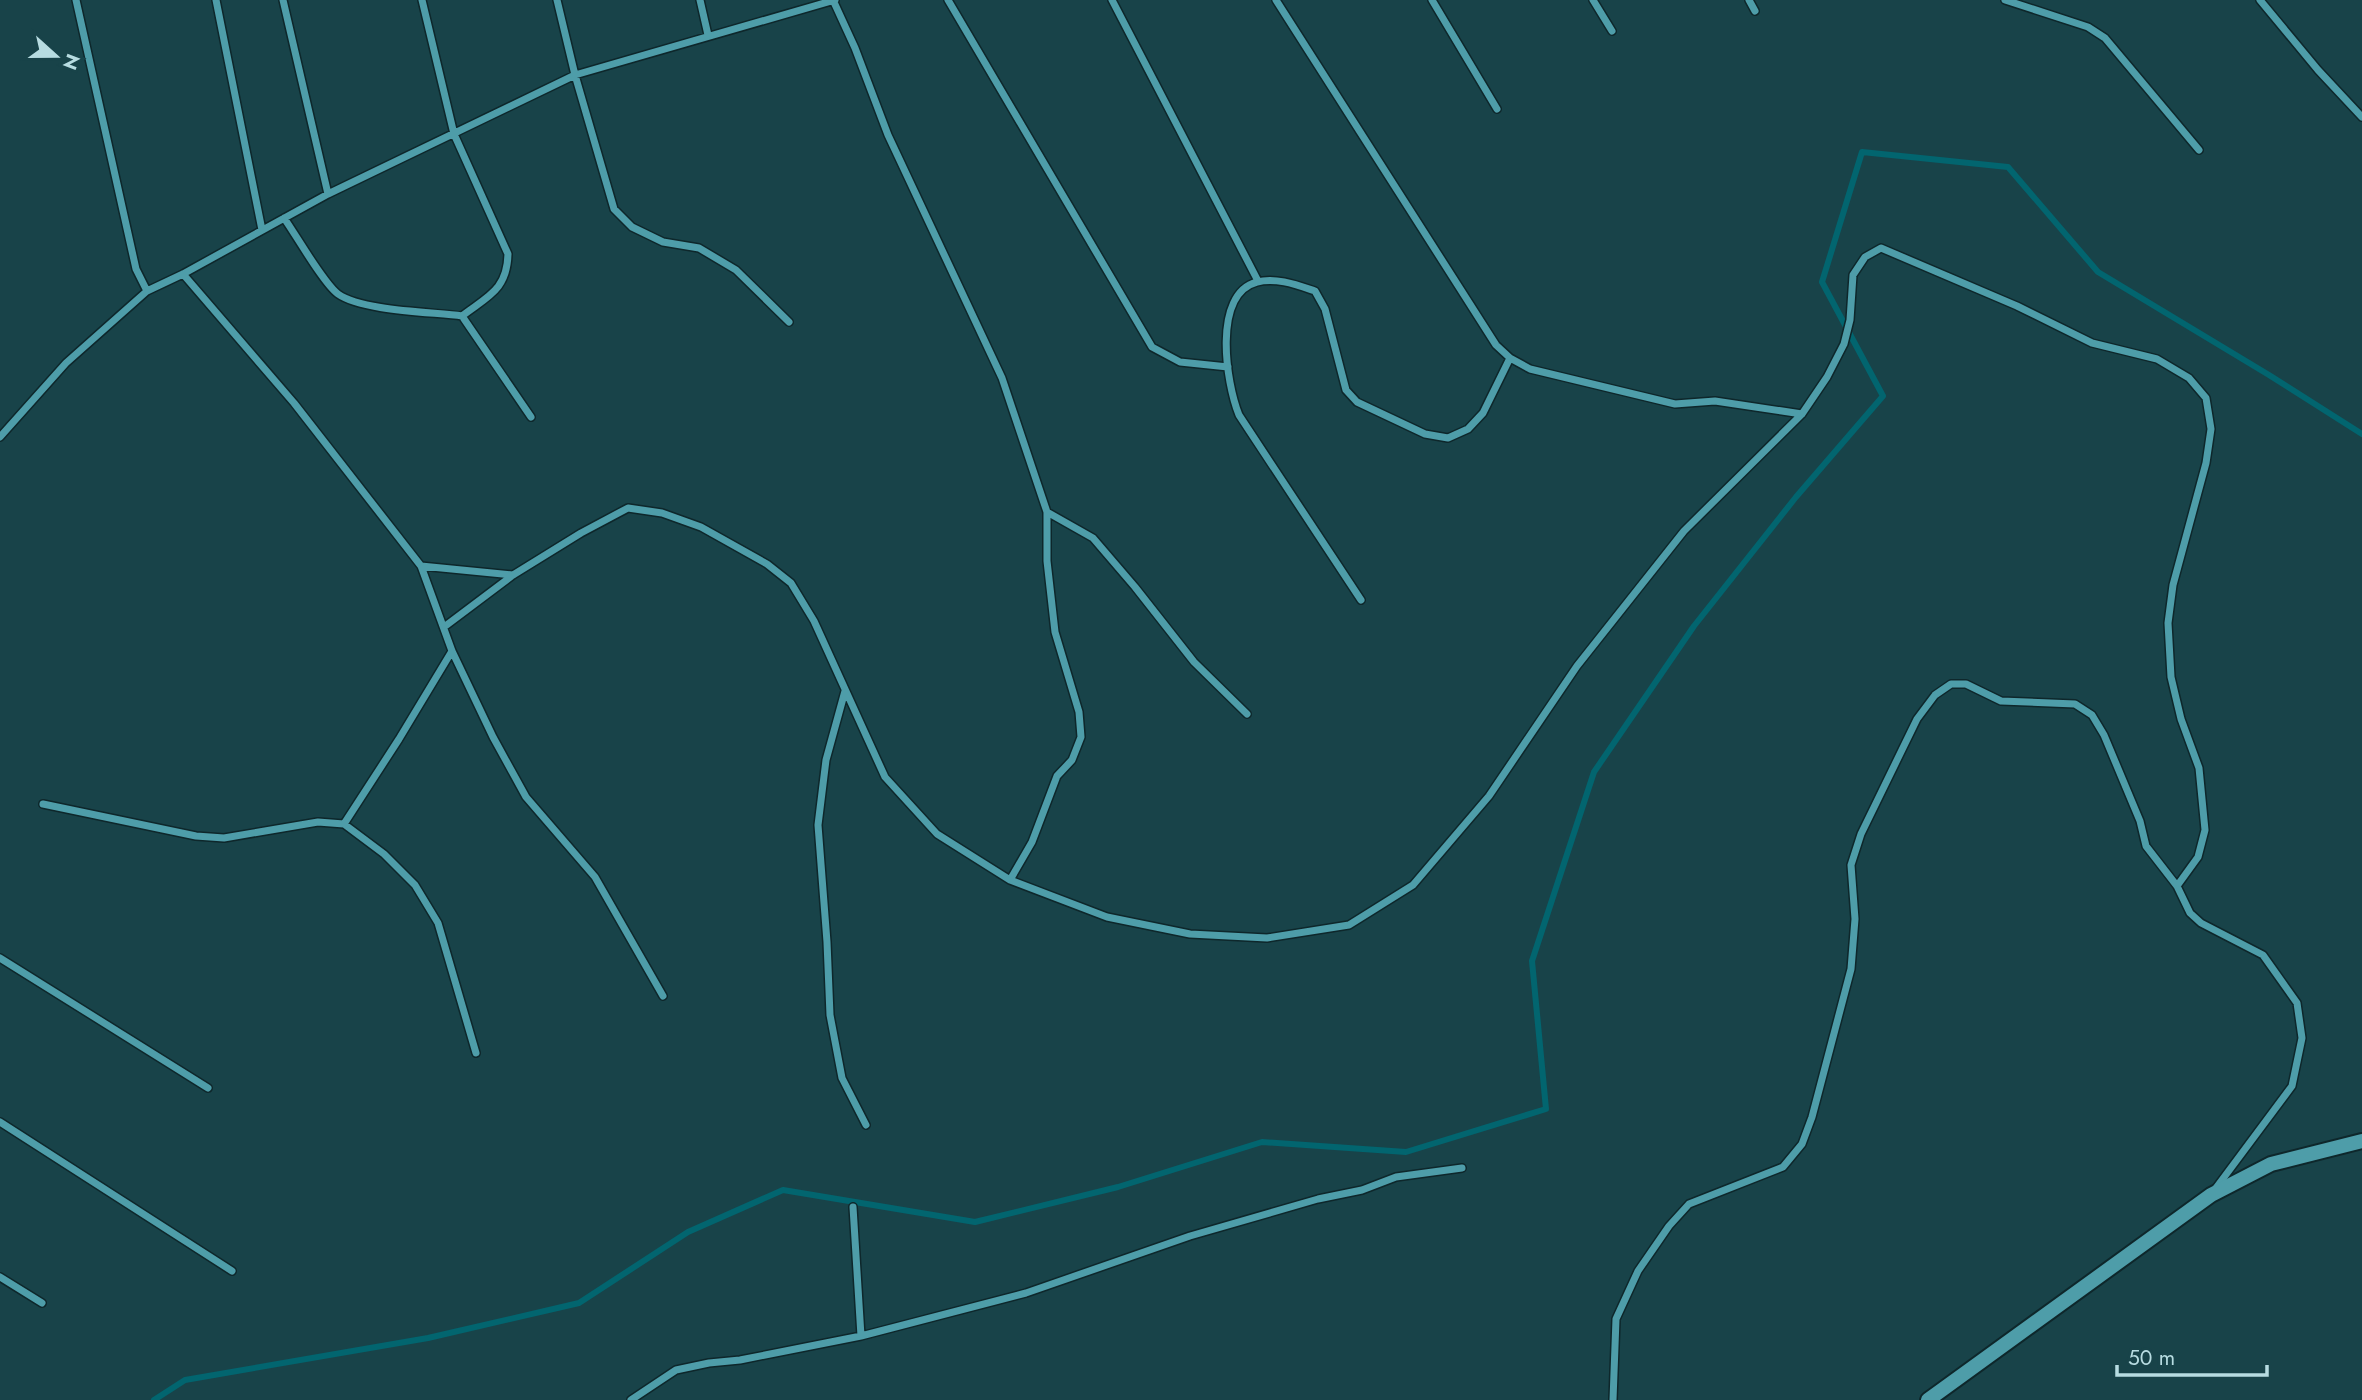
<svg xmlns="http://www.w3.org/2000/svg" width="2362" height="1400" font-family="Jost,sans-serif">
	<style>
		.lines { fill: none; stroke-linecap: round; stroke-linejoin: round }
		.stream { stroke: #02656f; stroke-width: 6 }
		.street-casing { stroke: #0e272b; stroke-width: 10 }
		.secondary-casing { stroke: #0e272b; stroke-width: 18 }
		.street { stroke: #4e9da9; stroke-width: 7 }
		.secondary { stroke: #4e9da9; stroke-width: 14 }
	</style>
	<rect width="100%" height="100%" fill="#184349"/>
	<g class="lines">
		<path class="stream" d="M154,1400L185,1380L428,1338L579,1303L688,1232L783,1190L975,1222L1118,1187L1262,1142L1406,1152L1546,1109L1532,961L1594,772L1694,626L1796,497L1883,396L1822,282L1862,152L2008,167L2098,272L2269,375L2362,434"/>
		<g class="street-casing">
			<path id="street" d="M76,0L136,269L147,291
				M216,0L262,230
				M283,0L328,194
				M422,0L454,134L508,254C507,290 488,296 462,316
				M557,0L575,75L614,209L632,227L663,242L699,248L736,270L789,322
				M700,0L708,35
				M833,0L855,48L888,135L1002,378L1047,512V561L1055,632L1079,712L1081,737L1072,760L1057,776L1032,842L1010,880
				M948,0L1152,347L1180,362L1228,367
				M1112,0L1258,281
				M1276,0L1496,345L1510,358L1530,369L1675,404L1715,401L1802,414
				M1432,0L1497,109
				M1593,0L1612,31
				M1749,0L1755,11
				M2005,0L2088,27L2105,38L2199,150
				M2260,0L2318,70L2362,117
				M284,218C296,235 324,284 338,294C362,311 432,312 462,316L531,417
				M183,274L294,403L421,566L452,651L493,737L526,797L595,877L663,996
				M0,437L66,363L147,291L183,274L328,194L575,75L835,0
				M1047,512L1093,538L1135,587L1194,662L1247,714
				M421,566L513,575
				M1361,600L1239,415C1226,383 1212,294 1257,282C1276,277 1297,285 1315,291L1325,309L1346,390L1357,402L1425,434L1448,438L1468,429L1483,413L1510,358
				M444,627L513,575L581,533L628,508L662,513L701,527L767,564L791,583L814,621L885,777L937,834L1010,880L1107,917L1190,934L1267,938L1349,925L1413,885L1489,796L1577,666L1684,531L1802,414L1827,377L1844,344L1850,320L1853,275L1865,257L1881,248L2017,306L2092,343L2157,359L2189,378L2206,398L2211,429L2206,463L2173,585L2168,623L2171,677L2181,719L2199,768L2205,830L2198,857L2177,886L2190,913L2201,923L2263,955L2297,1003L2302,1038L2292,1086L2216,1188
				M845,691L826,760L818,825L827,942L830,1015L842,1078L866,1125
				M43,804L196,836L224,838L318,822L344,824L384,854L415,885L438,923L476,1053
				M344,824L399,739L452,651
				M0,958L208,1088
				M0,1122L232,1271
				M0,1277L42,1303
				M861,1336L1026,1293L1190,1236L1318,1199L1362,1190L1396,1177L1462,1168
				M631,1400L676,1370L709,1363L740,1360L861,1336L853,1207
				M1613,1400L1616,1319L1638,1271L1669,1226L1689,1204L1783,1167L1802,1144L1812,1117L1851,969L1855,919L1851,865L1861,834L1917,719L1935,695L1951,684H1966L2001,701L2075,704L2092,715L2104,735L2140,821L2146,846L2177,886"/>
		</g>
		<g class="secondary-casing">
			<path id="secondary" d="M1928,1400L2211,1195L2271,1164L2362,1141"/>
		</g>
		<use href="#street" class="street"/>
		<use href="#secondary" class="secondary"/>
	</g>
	<g transform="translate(56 56) rotate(111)" stroke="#184349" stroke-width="5" paint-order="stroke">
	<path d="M0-5L12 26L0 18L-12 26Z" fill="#b7dce1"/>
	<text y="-10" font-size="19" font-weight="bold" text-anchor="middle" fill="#b7dce1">N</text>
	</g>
	<path d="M2117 1365v10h150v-10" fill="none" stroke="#b7dce1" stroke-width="3.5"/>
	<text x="2128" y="1365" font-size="21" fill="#b7dce1" stroke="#184349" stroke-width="5" paint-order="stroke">50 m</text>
</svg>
